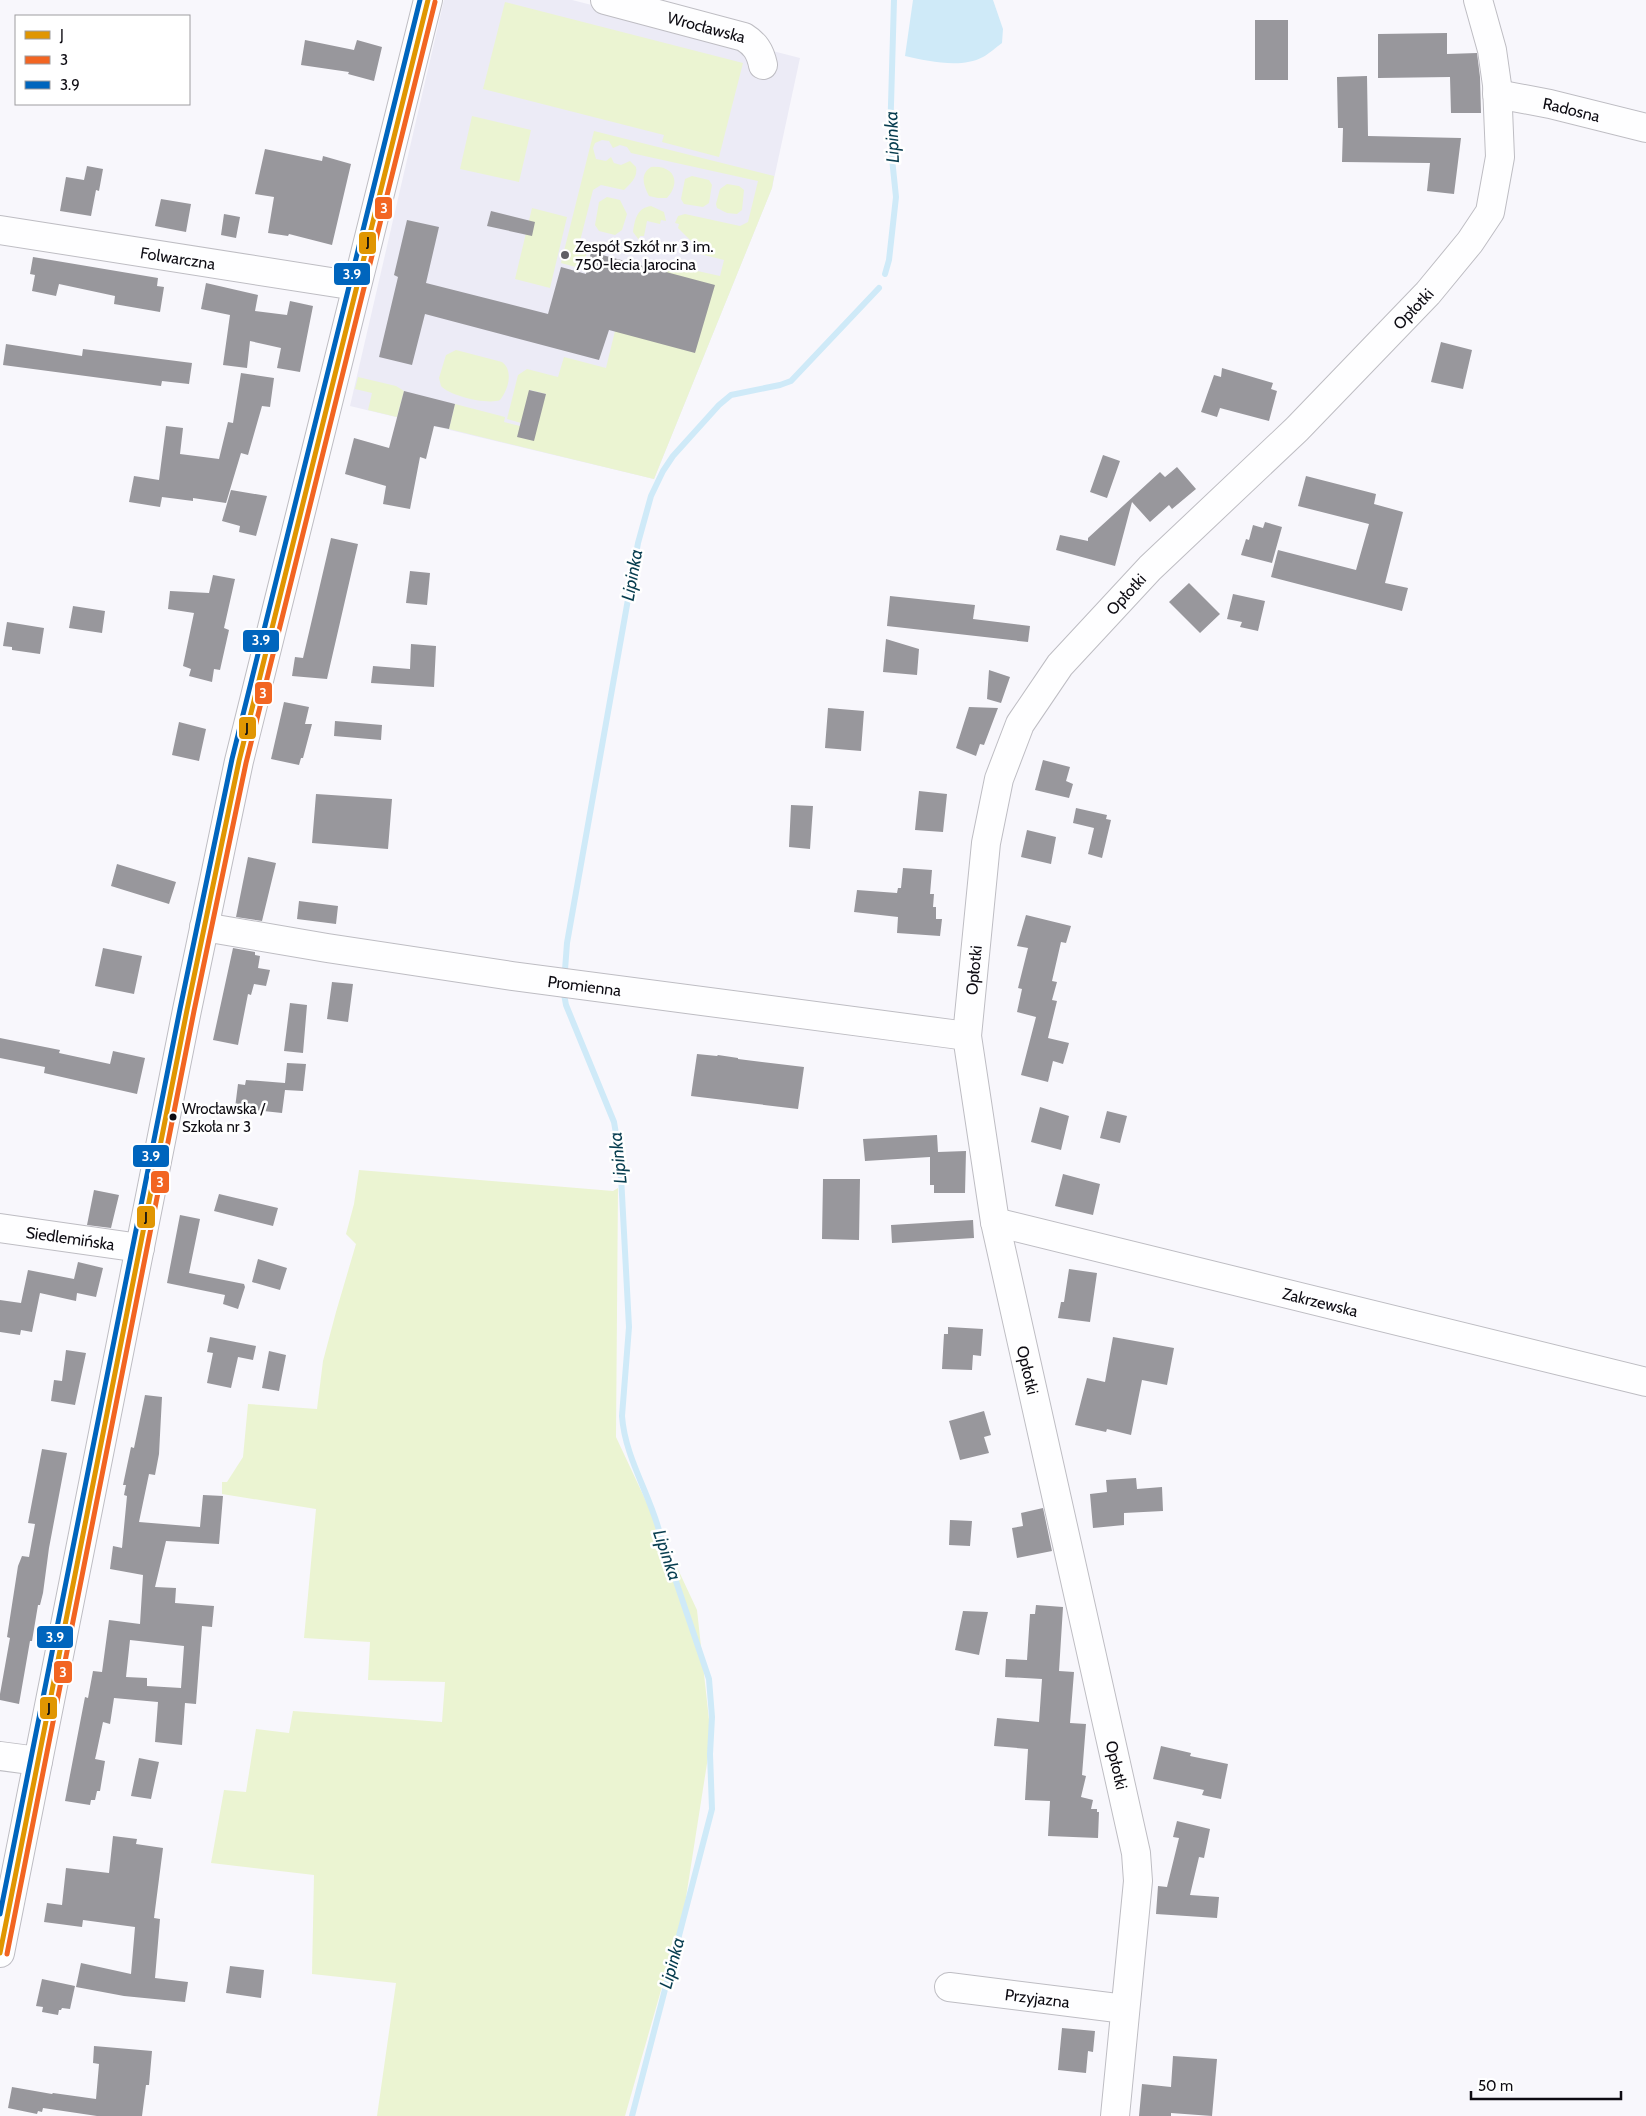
<svg xmlns="http://www.w3.org/2000/svg" width="1646" height="2116" font-family="Cabin,sans-serif">
	<style>
		.built { fill: #ecebf6 }
		.green { fill: #ebf4d2 }
		.water { fill: #cfeaf8 }
		.lines { fill: none; stroke-linecap: round; stroke-linejoin: round }
		.stream { stroke: #cfeaf8; stroke-width: 6 }
		.building { fill: #98979c; fill-rule: evenodd }
		.minor-casing { stroke: #bebdc3; stroke-width: 30 }
		.major-casing { stroke: #bebdc3; stroke-width: 30 }
		.minor { stroke: #fefeff; stroke-width: 28 }
		.major { stroke: #fefeff; stroke-width: 28 }
		.bus-1-casing { stroke: #fff; stroke-width: 9 }
		.bus-2-casing { stroke: #fff; stroke-width: 9 }
		.bus-3-casing { stroke: #fff; stroke-width: 9 }
		.bus-1 { stroke: #e09602; stroke-width: 5 }
		.bus-2 { stroke: #f26522; stroke-width: 5 }
		.bus-3 { stroke: #0065bd; stroke-width: 5 }
		.poi-dot { fill: #5f5e64; stroke: #fff; stroke-width: 2 }
		.bus-dot { fill: #0d0b12; stroke: #fff; stroke-width: 2 }
		.labels { text-anchor: middle; stroke-width: 5; stroke-linejoin: round; paint-order: stroke }
		.bus-label { font-size: 15px; fill: #0d0b12; stroke: #fff; text-anchor: start }
		.street-label { font-size: 16px; fill: #0d0b12; stroke: #fff }
		.poi-label { font-size: 16px; fill: #0d0b12; stroke: #fff; text-anchor: start }
		.water-label { font-size: 18px; font-style: italic; fill: #073d4f; stroke: #fff }
		.line-badge { stroke: #fff; stroke-width: 2 }
		.badge-label { font-size: 14px; text-anchor: middle; font-weight: bold; fill: #fff }
		.pale-badge-label { font-size: 14px; text-anchor: middle; font-weight: bold; fill: #111 }
	</style>
	<rect width="100%" height="100%" fill="#f8f7fc"/>
	<path class="built" d="M444,0H572L800,58L772,188L654,479L350,406Z"/>
	<path class="green" d="M505,2L743,63L719,157L662,142L664,135L483,89Z
		M472,116L531,130L519,182L460,169Z
		M594,131L774,176L772,188L654,479L449,429L455,404L505,417L504,422L520,426L546,394L530,390L521,423L507,419L518,375L527,369L558,377L564,357L606,368L615,331L648,260L720,276L724,260L700,254V250L678,228L679,224L675,223L678,216L685,214L740,226L748,222L758,181L631,153L627,147L620,145L613,148L609,141L602,140L595,143L593,148L596,159L606,161L611,157L614,163L621,165L630,161L636,167C638,177 631,183 624,190L601,185L593,190L579,245L588,247L583,269L561,263Z
		M651,167C673,165 682,181 667,198H658L649,196C644,186 639,175 651,167Z
		M692,176L709,180L712,185L709,203L703,207L684,204L681,199L685,179Z
		M727,184L739,186L744,190L742,210L737,214L727,213L717,208L716,204L720,189Z
		M607,197L620,200L627,214L622,230L615,235L599,231L595,225L599,202Z
		M651,206L664,212L666,221L661,220L660,224L647,221L644,236H640L639,240L633,232C635,219 637,208 651,206Z
		M532,208L567,217L550,288L515,279Z
		M456,350L502,362C514,371 508,390 500,400C488,405 450,396 441,386L439,378L446,355Z
		M358,377L396,386L404,391L397,417L368,410L372,393L355,389Z
		M359,1170L613,1191L618,1188L616,1437L697,1610L711,1738L684,1910L625,2116H377L396,1983L312,1974L314,1875L211,1863L224,1790L246,1792L256,1729L289,1733L293,1711L442,1722L445,1682L368,1680L370,1642L304,1638L316,1509L222,1494V1482H227L243,1457L248,1404L317,1409L323,1361L336,1312L356,1244L346,1234L354,1204Z"/>
	<path class="water" d="M913,0H993L1003,29L1002,43C996,47 989,54 983,57C961,69 928,61 905,56Z"/>
	<g class="lines">
		<path class="stream" d="M885,274L889,260L896,197L890,139L894,0
			M565,970L567,943L638,543L651,496L663,471L673,456L719,405L731,395L780,385L791,381L879,288
			M564,994L566,1005L614,1122L620,1157L629,1327L622,1416C625,1458 650,1494 660,1534L709,1679L712,1717L710,1754L712,1809L632,2116"/>
	</g>
	<path class="building" d="M1255,20H1288V80H1255Z
		M1447,33V54L1477,53L1480,77L1481,113H1451L1450,77L1378,78V34Z
		M305,40L354,50L357,40L382,47L374,81L348,74L349,72L301,65Z
		M1367,76L1368,136L1461,138L1454,194L1427,191L1430,163L1342,162L1343,128H1338L1337,77Z
		M265,149L322,161L323,156L351,164L332,245L289,234L288,236L268,233L274,197L255,194Z
		M87,166L103,169L99,191L96,190L91,216L60,211L66,177L84,180Z
		M161,199L191,204L186,232L155,226Z
		M491,211L535,222L532,236L487,226Z
		M224,214L240,217L236,238L221,235Z
		M407,220L439,227L426,283L548,314L561,267L586,274L591,252L715,285L695,353L609,330L599,360L425,314L412,365L379,357L398,277L394,275Z
		M33,257L158,278L157,286L164,287L160,312L114,304L115,296L59,284L56,296L32,291L35,275L30,274Z
		M206,283L258,295L255,311L287,315L290,301L313,306L300,372L277,368L281,348L250,341L247,368L223,365L230,315L201,309Z
		M1441,342L1472,350L1463,389L1431,382Z
		M6,344L82,356L83,349L192,363L189,384L162,381L161,386L3,365Z
		M1222,368L1273,383L1271,389L1277,391L1269,421L1220,408L1217,417L1201,412L1214,375L1221,377Z
		M241,373L274,378L270,407L262,406L248,455L241,453L226,503L193,498V501L162,497L160,507L129,502L134,476L159,480L166,426L183,428L180,454L219,459L228,422L233,423Z
		M529,390L546,394L534,441L517,437Z
		M404,391L455,404L449,429L434,426L426,459L420,457L410,509L383,504L386,486L345,474L354,438L389,448Z
		M1103,455L1120,461L1107,498L1090,492Z
		M1177,467L1196,489L1172,509L1169,505L1150,522L1132,502L1115,566L1056,550L1060,535L1088,541V538L1160,472L1165,477Z
		M1306,476L1376,494L1374,504L1403,512L1385,583L1408,588L1402,611L1271,577L1278,550L1356,570L1369,524L1298,506Z
		M231,490L267,496L256,536L239,532L240,526L222,521Z
		M1265,522L1282,527L1272,563L1241,555L1246,539L1249,540L1253,525L1263,528Z
		M331,538L358,544L327,679L292,676L295,657L303,658Z
		M410,571L430,573L427,605L406,603Z
		M213,575L235,579L224,628L229,630L220,670L214,669L212,682L189,676L191,669L183,666L194,613L168,609L170,591L209,593Z
		M1189,583L1220,614L1200,633L1169,602Z
		M1233,594L1265,601L1258,631L1240,627L1242,622L1227,619Z
		M890,596L975,605L973,619L1030,626L1028,642L887,626Z
		M73,606L105,611L102,633L69,628Z
		M7,622L44,628L40,654L12,650V647L3,646Z
		M886,639L919,649L917,675L883,672Z
		M411,644L436,646L434,687L371,683L373,666L410,669Z
		M989,670L1010,677L1001,703L987,699Z
		M284,702L309,707L305,724H312L303,758H301L299,765L271,759Z
		M969,707L998,708L984,745L980,744L976,756L956,748Z
		M828,708L864,711L861,751L825,748Z
		M335,721L382,725L381,740L334,736Z
		M179,722L206,729L199,761L172,755Z
		M1043,760L1070,767L1066,781L1073,784L1069,798L1035,790Z
		M919,791L947,794L943,832L915,830Z
		M316,794L392,799L388,849L312,843Z
		M791,805L813,806L810,849L789,847Z
		M1076,808L1107,815L1106,819L1111,820L1102,858L1088,854L1094,828L1073,823Z
		M1027,830L1056,837L1051,864L1021,857Z
		M248,857L276,863L262,921L236,917Z
		M117,864L176,882L169,904L111,886Z
		M903,868L932,870L930,894H934L933,907H936V919H942L940,936L897,933L898,917L854,912L857,890L897,893L898,888H901Z
		M299,901L338,906L336,924L297,919Z
		M1026,915L1071,926L1066,943L1061,942L1052,981L1057,982L1052,1000L1057,1001L1048,1038L1069,1043L1063,1064L1053,1061L1048,1082L1021,1075L1036,1017L1017,1012L1022,989L1018,988L1028,948L1017,946Z
		M103,948L142,956L134,994L95,986Z
		M233,948L255,952V955L260,956L258,968L270,970L266,986L254,984L251,995L248,994L238,1045L213,1040Z
		M332,982L353,984L348,1022L327,1019Z
		M290,1003L307,1005L303,1053L284,1051Z
		M0,1038L60,1050L59,1053L110,1064L113,1051L145,1058L137,1094L44,1073L45,1067L0,1058Z
		M697,1054L717,1056L718,1055L738,1058V1059L804,1067L798,1109L691,1096Z
		M287,1063L306,1064L303,1091L285,1090L282,1113L235,1108L238,1084L245,1085L246,1080L285,1083Z
		M1040,1107L1069,1116L1061,1150L1031,1142Z
		M1107,1111L1127,1116L1120,1143L1100,1138Z
		M937,1135L938,1152L966,1151L965,1193H934V1185H930V1157L865,1161L863,1139Z
		M1063,1174L1100,1184L1093,1215L1055,1206Z
		M823,1179H860L859,1240L822,1239Z
		M94,1190L119,1195L111,1228L87,1225Z
		M219,1194L278,1208L273,1226L214,1211Z
		M180,1215L200,1219L189,1273L244,1284L245,1287L238,1309L223,1304L225,1295L167,1283Z
		M973,1220L974,1238L892,1243L891,1225Z
		M258,1259L287,1268L280,1290L252,1282Z
		M78,1262L103,1268L96,1297L77,1293L76,1301L40,1293L32,1332L21,1330L20,1335L0,1332V1300L21,1303L28,1270L74,1279Z
		M1069,1269L1097,1273L1090,1322L1058,1318L1061,1302H1064Z
		M948,1327L983,1329L981,1356L973,1355L972,1370L942,1369L944,1334H948Z
		M210,1337L256,1346L253,1360L238,1357L231,1388L207,1383L213,1353L207,1352Z
		M1113,1337L1174,1348L1167,1385L1142,1380L1131,1435L1107,1429L1106,1432L1075,1425L1087,1378L1105,1382Z
		M66,1350L86,1353L75,1405L51,1401L54,1380L62,1381Z
		M269,1351L286,1355L279,1391L262,1388Z
		M145,1395L162,1397L159,1454L155,1475L149,1474L139,1522L200,1527L203,1495L223,1496L219,1544L166,1541L155,1587L176,1588L175,1603L214,1606L212,1627L202,1626L196,1704L185,1703L182,1745L155,1742L158,1702L114,1698L110,1724L103,1722L96,1755L95,1759L105,1761L100,1791H97L95,1800H91L90,1805L65,1801L85,1697L88,1698L93,1671L102,1672L109,1620L140,1624L143,1575L110,1569L113,1546L122,1548L127,1496L124,1495L126,1485H123L131,1447L134,1448ZM130,1640L184,1646L181,1688L147,1686V1678L126,1677Z
		M984,1411L991,1435L984,1437L989,1453L960,1460L949,1421Z
		M42,1449L67,1453L49,1548L43,1593L40,1605H38L32,1641H30L19,1704L0,1700V1694L10,1638L7,1637L18,1566L22,1556L29,1557L35,1524L28,1523Z
		M1136,1478L1137,1489L1162,1487L1163,1511L1124,1513V1525L1093,1528L1090,1494L1107,1492L1106,1480Z
		M1043,1508L1052,1551L1017,1558L1012,1528L1023,1526L1021,1513Z
		M950,1520L972,1521L970,1546L949,1545Z
		M1036,1605L1063,1607L1059,1671L1074,1672L1070,1723L1086,1724L1082,1775L1086,1776L1081,1797L1093,1800L1091,1809H1097V1812H1099L1098,1838L1048,1836L1050,1801L1025,1800L1028,1749L994,1746L997,1718L1039,1722L1042,1679L1005,1677L1006,1659L1027,1660L1030,1614H1035Z
		M963,1611L988,1612L979,1655L955,1650Z
		M1161,1746L1191,1753L1190,1756L1228,1764L1221,1799L1202,1795L1204,1790L1153,1779Z
		M139,1758L159,1762L151,1799L131,1796Z
		M1177,1821L1210,1829L1204,1858L1199,1857L1190,1895L1219,1897L1217,1918L1156,1914L1158,1886L1167,1887L1179,1838L1173,1837Z
		M113,1836L137,1839L136,1844L163,1848L154,1918L160,1919L155,1978L188,1982L185,2002L124,1996L76,1987L81,1963L131,1974L135,1927L83,1920L82,1927L44,1922L47,1903L62,1905L66,1868L109,1873Z
		M230,1966L264,1970L261,1998L226,1993Z
		M42,1979L75,1986L70,2009L62,2008L61,2010H59L58,2015L42,2012L43,2007L36,2006Z
		M1062,2028L1095,2031L1093,2052L1088,2051L1086,2073L1058,2070Z
		M94,2046L152,2051L149,2085H146L142,2116H97L43,2108L42,2112L38,2111L37,2114L8,2108L12,2087L52,2094L53,2093L96,2099L99,2064L93,2063Z
		M1173,2056L1217,2059L1212,2116L1171,2113V2116H1139L1142,2084L1171,2087Z"/>
	<g class="lines">
		<g class="minor-casing">
			<g id="minor">
				<path id="s1" d="M605,0L744,37C755,44 760,51 763,65"/>
				<path id="s2" d="M1497,94L1550,104L1646,128"/>
				<path id="s3" d="M0,230L356,286"/>
				<path id="s4" d="M204,927L327,948L512,976L967,1036"/>
				<path id="s5" d="M995,1222L1646,1382"/>
				<path id="s6" d="M0,1228L140,1248"/>
				<path d="M0,1756L38,1761"/>
				<path id="s7" d="M949,1987L1125,2009"/>
				<path id="s8" d="M1115,2116L1138,1881L1136,1853L995,1222L967,1036L986,843L999,779L1020,724L1060,665L1150,568L1297,429L1428,293L1470,242L1490,212L1500,157L1497,85L1492,50L1478,0"/>
			</g>
		</g>
		<g class="major-casing">
			<path id="major" d="M0,1953L187,1010L239,761L428,0"/>
		</g>
		<use href="#minor" class="minor"/>
		<use href="#major" class="major"/>
		<g class="bus-1-casing">
			<path id="bus-1" d="M0,1953L187,1010L239,761L428,0"/>
		</g>
		<g class="bus-2-casing">
			<path id="bus-2" d="M7,1954L194,1011L246,763L435,2"/>
		</g>
		<g class="bus-3-casing">
			<path id="bus-3" d="M0,1914L180,1009L232,759L420,0"/>
		</g>
		<use href="#bus-1" class="bus-1"/>
		<use href="#bus-2" class="bus-2"/>
		<use href="#bus-3" class="bus-3"/>
	</g>
	<circle class="poi-dot" cx="565" cy="255" r="5"/>
	<circle class="bus-dot" cx="173" cy="1117" r="4.5"/>
	<g class="labels">
		<g class="bus-label">
			<text x="182" y="1114">Wrocławska /<tspan x="182" dy="18">Szkoła nr 3</tspan></text>
		</g>
		<g class="street-label">
			<text dy="6" stroke="none"><textPath href="#s1" startOffset="105">Wrocławska</textPath></text>
			<text dy="6" stroke="none"><textPath href="#s2" startOffset="76">Radosna</textPath></text>
			<text dy="6" stroke="none"><textPath href="#s3" startOffset="180">Folwarczna</textPath></text>
			<text dy="6" stroke="none"><textPath href="#s8" startOffset="1990">Opłotki</textPath></text>
			<text dy="6" stroke="none"><textPath href="#s8" startOffset="1585">Opłotki</textPath></text>
			<text dy="6" stroke="none"><textPath href="#s8" startOffset="1165">Opłotki</textPath></text>
			<text dy="6" stroke="none"><textPath href="#s4" startOffset="385">Promienna</textPath></text>
			<text dy="6" stroke="none"><textPath href="#s6" startOffset="71">Siedlemińska</textPath></text>
			<text dy="6" stroke="none"><textPath href="#s5" startOffset="335">Zakrzewska</textPath></text>
			<text transform="translate(1028 1370) rotate(77)" y="6">Opłotki</text>
			<text transform="translate(1117 1765) rotate(77)" y="6">Opłotki</text>
			<text dy="6" stroke="none"><textPath href="#s7" startOffset="89">Przyjazna</textPath></text>
		</g>
		<g class="poi-label">
			<text x="575" y="252">Zespół Szkół nr 3 im.<tspan x="575" dy="18">750-lecia Jarocina</tspan></text>
		</g>
		<g class="water-label">
			<text transform="translate(892 137) rotate(-92)" y="6">Lipinka</text>
			<text transform="translate(632 575) rotate(-80)" y="6">Lipinka</text>
			<text transform="translate(618 1158) rotate(-96)" y="6">Lipinka</text>
			<text transform="translate(667 1555) rotate(71)" y="6">Lipinka</text>
			<text transform="translate(672 1963) rotate(-75)" y="6">Lipinka</text>
		</g>
	</g>
	<g class="line-badge">
		<rect x="374" y="196" width="19" height="24" rx="5" fill="#f26522"/>
		<rect x="358" y="231" width="19" height="24" rx="5" fill="#e09602"/>
		<rect x="333" y="262" width="38" height="24" rx="5" fill="#0065bd"/>
		<rect x="242" y="629" width="38" height="24" rx="5" fill="#0065bd"/>
		<rect x="254" y="681" width="19" height="24" rx="5" fill="#f26522"/>
		<rect x="238" y="716" width="19" height="24" rx="5" fill="#e09602"/>
		<rect x="132" y="1144" width="38" height="24" rx="5" fill="#0065bd"/>
		<rect x="150" y="1170" width="20" height="24" rx="5" fill="#f26522"/>
		<rect x="136" y="1205" width="20" height="24" rx="5" fill="#e09602"/>
		<rect x="36" y="1625" width="38" height="24" rx="5" fill="#0065bd"/>
		<rect x="53" y="1660" width="20" height="24" rx="5" fill="#f26522"/>
		<rect x="39" y="1696" width="19" height="24" rx="5" fill="#e09602"/>
	</g>
	<g class="badge-label">
		<text x="384" y="213">3</text>
		<text x="352" y="279">3.9</text>
		<text x="261" y="645">3.9</text>
		<text x="263" y="698">3</text>
		<text x="151" y="1161">3.9</text>
		<text x="160" y="1187">3</text>
		<text x="55" y="1642">3.9</text>
		<text x="63" y="1677">3</text>
	</g>
	<g class="pale-badge-label">
		<text x="368" y="247">J</text>
		<text x="247" y="733">J</text>
		<text x="146" y="1222">J</text>
		<text x="49" y="1713">J</text>
	</g>
	<rect x="15" y="15" width="175" height="90" fill="#ffffff" stroke="#9e9da0"/>
	<rect x="25" y="31" width="25" height="8" fill="#e09602" stroke="#9e9da0"/>
	<text x="60" y="40" font-size="15" fill="#0d0b12">J</text>
	<rect x="25" y="56" width="25" height="8" fill="#f26522" stroke="#9e9da0"/>
	<text x="60" y="65" font-size="15" fill="#0d0b12">3</text>
	<rect x="25" y="81" width="25" height="8" fill="#0065bd" stroke="#9e9da0"/>
	<text x="60" y="90" font-size="15" fill="#0d0b12">3.9</text>
	<path d="M1471 2091v8h150v-8" fill="none" stroke="#0d0b12" stroke-width="2.5"/>
	<text x="1478" y="2091" font-size="15" fill="#0d0b12" stroke="#ffffff" stroke-width="4" paint-order="stroke">50 m</text>
</svg>
